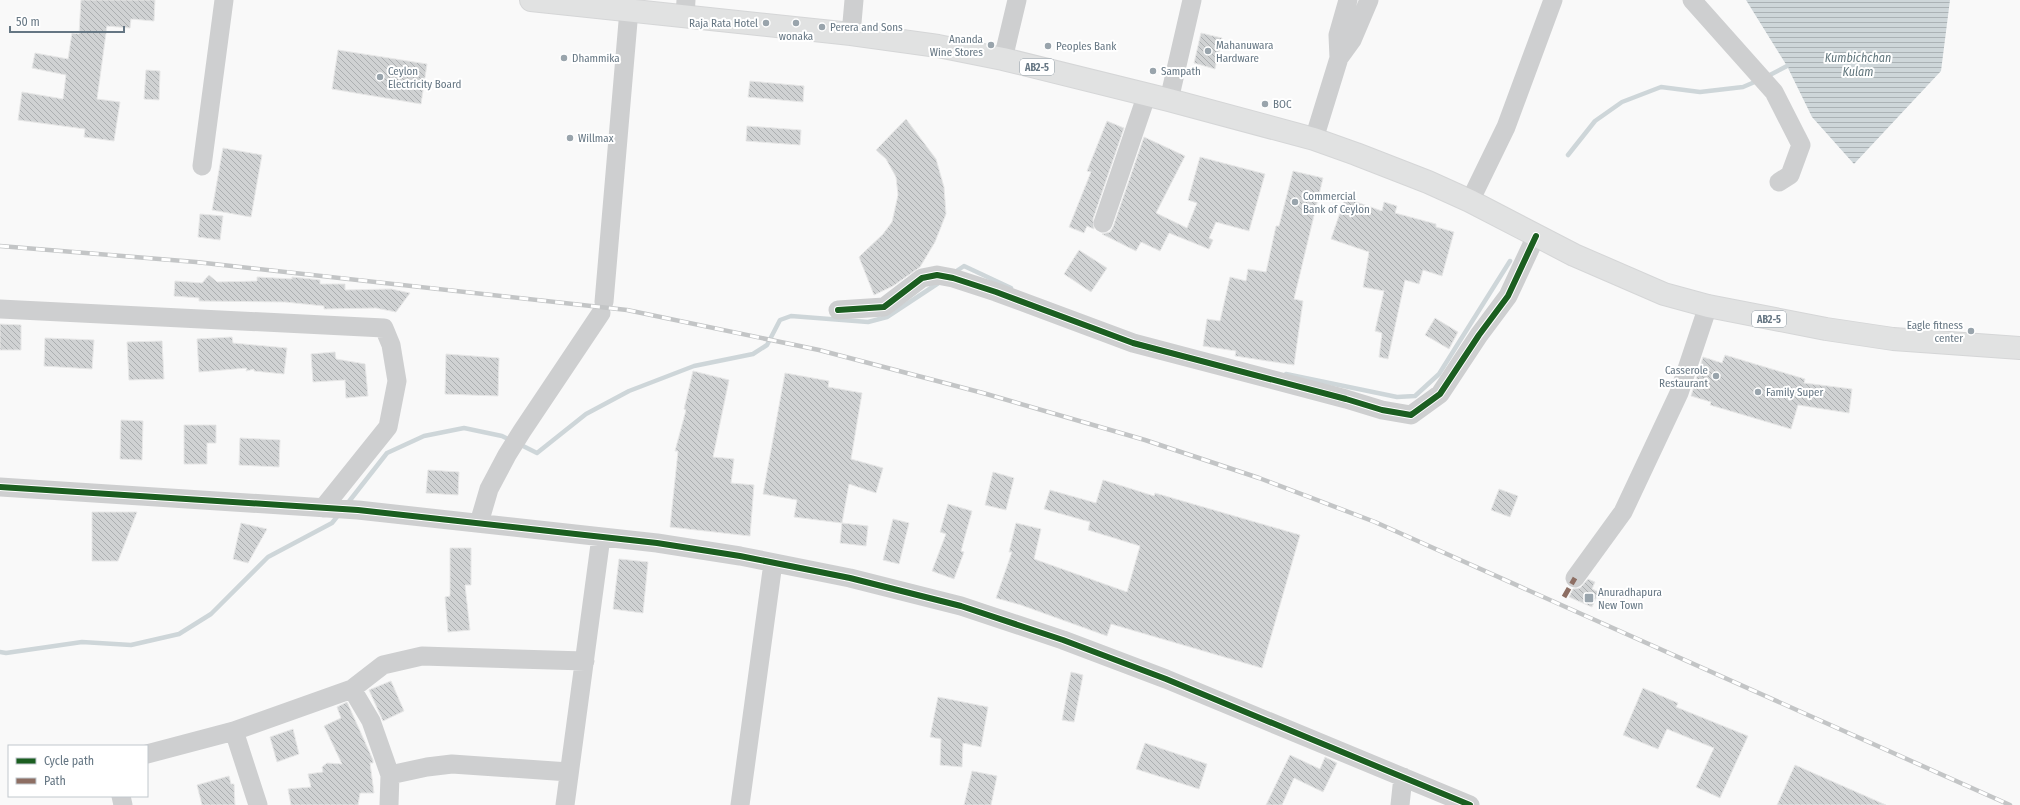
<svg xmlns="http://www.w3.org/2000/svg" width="2020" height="805" font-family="'Fira Sans Condensed',sans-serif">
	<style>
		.water { fill: url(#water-rules) }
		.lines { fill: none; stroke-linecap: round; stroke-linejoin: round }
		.stream { stroke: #ced6d9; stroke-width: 4.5 }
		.building { fill: url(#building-back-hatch); stroke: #e8e8e8 }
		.major-casing { stroke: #d5d6d7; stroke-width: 24 }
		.minor { stroke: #cecfd0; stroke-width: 19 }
		.major { stroke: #e1e2e2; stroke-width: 22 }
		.rail-casing { stroke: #c3c5c6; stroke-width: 4.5 }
		.rail { stroke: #fff; stroke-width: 3; stroke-dasharray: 9; stroke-linecap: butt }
		.quiet { stroke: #8d6e63; stroke-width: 5; stroke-dasharray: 10 5; stroke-linecap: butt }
		.cycleway-casing { stroke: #fff; stroke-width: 8 }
		.cycleway { stroke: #1b5e20; stroke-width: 6 }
		.poi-dot { fill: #99a4ac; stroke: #fff; stroke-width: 1.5 }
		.labels { text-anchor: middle; stroke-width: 4; stroke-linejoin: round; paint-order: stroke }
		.shield { fill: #fff; stroke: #939fa8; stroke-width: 1 }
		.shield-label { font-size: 10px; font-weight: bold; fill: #657683 }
		.poi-label { font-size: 11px; fill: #657683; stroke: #fff; text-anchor: start }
		.water-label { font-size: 12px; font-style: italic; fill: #60757c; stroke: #fff }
	</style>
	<defs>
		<pattern id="water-rules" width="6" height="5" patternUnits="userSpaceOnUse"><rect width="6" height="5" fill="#ced6d9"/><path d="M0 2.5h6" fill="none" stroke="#abb2b5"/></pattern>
		<pattern id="building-back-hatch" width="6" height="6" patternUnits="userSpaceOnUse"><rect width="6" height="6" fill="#d0d2d3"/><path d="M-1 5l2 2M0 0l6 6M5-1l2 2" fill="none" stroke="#acafb1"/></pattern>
	</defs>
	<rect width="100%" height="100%" fill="#f9f9f9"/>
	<path class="water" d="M1746,0H1950L1941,71L1854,164L1812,117L1787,66Z"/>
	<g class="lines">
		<path class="stream" d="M1766,77L1787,66
			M1568,155L1595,121L1622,102L1661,87L1700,92L1743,87L1757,81
			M955,272L964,266L1011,288
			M1286,374L1397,397L1415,396L1439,374L1510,261
			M519,444L537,453L586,414L629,391L694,366L753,354L767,345L780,320L791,316L868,322L887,317L940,282
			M347,504L387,453L424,436L464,428L502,436L512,441
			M0,652L6,653L82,642L131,645L179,634L211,614L268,557L332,523L340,513"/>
	</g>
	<path class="building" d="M81,0H155L154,21L131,19L130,28L107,26L97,99L120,102L114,141L84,137L85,129L18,120L22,92L63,99L66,75L32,68L35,53L68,59L72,33L79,34Z
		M1201,33L1222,38L1215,69L1194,63Z
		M338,50L427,64L421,104L332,89Z
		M146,70L160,71L159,100L144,99Z
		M750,81L804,86L803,102L748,97Z
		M906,119L936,159L944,187L946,214L935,242L920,267L893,286L874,295L859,257L883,234L892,222L898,195L896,177L886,159L876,150Z
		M1107,121L1124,128L1093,219L1094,229L1087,226L1084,233L1069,227L1091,172L1087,171Z
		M747,126L801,130L800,145L746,141Z
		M1144,137L1185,156L1156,213L1187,228L1197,203L1188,200L1200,157L1265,174L1249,231L1216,222L1209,238L1213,240L1209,249L1169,233L1160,251L1141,242L1136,251L1102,234L1110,232L1113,227Z
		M223,148L262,155L251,217L212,210Z
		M1293,171L1323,178L1294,299L1303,301L1294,365L1235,356L1236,351L1203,346L1207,319L1220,321L1230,277L1246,281L1248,269L1266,272L1276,226H1279Z
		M1345,198L1382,211L1384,202L1397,206L1395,213L1436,224V227L1454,232L1442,276L1423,270L1419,284L1405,280L1388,359L1379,357L1382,333L1375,331L1384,291L1363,287L1369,252L1331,239Z
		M200,214L223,216L220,240L198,237Z
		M1079,250L1107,268L1091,292L1064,274Z
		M209,275L217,282L257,281V277L292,279V277L320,280V284H345V290L391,289L410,293L396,312L376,308L324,309V306L285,302L199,301V298L174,296L175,281L202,283Z
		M1435,318L1458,332L1449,349L1425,335Z
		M0,324L21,325V350H0Z
		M232,337L233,343L287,348L284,374L254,371V369L246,371L247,368L199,372L197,339Z
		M45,338L94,340L92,369L44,366Z
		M162,341L164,379L129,380L127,342Z
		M335,352L336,359L365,364L368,396L346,398L345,380L313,382L311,354Z
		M446,354L499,358L498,396L445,394Z
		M1725,355L1805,379L1804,383L1852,389L1849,413L1798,405L1791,429L1710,405L1711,402L1691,396L1703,357L1722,363Z
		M693,371L729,380L713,457L734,459L731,483L754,485L750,536L670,527L678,451H675L686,410L684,409Z
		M785,373L829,381L828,387L862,393L851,459L883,468L876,493L849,484L842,523L794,517L797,500L763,494Z
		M121,420L143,421L142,460L120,459Z
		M184,425H216V443H207V464H184Z
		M240,438L280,440L279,467L239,465Z
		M428,470L459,472L458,495L426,493Z
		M993,472L1014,478L1006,510L985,505Z
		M1103,480L1154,496L1155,493L1300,535L1262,668L1111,624L1107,636L1021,605L996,598L1012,552H1009L1016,523L1041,529L1034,559L1127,592L1140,546L1088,530L1090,522L1044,509L1050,490L1096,503Z
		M1499,489L1518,496L1510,517L1491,510Z
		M948,504L972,511L961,551L964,552L954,579L932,571L946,534L940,532Z
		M92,512H137L118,561H92Z
		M893,519L909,523L899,564L883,560Z
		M241,523L267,529L248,563L233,559Z
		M842,523L868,526L866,546L840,543Z
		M450,548H471V585H465L470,630L448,632L445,597L450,596Z
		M619,559L648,562L643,613L613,609Z
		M1588,579L1595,582L1592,589L1599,592L1592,607L1569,597L1573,589L1580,588Z
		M1071,672L1083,675L1074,722L1062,720Z
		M391,681L404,711L383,721L369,690Z
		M1643,688L1678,703L1676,707L1748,736L1720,798L1696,787L1714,748L1667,729L1658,749L1623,735Z
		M938,697L988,707L981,747L963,743L962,767L940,765L941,739L930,737Z
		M347,702L373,760V763H370L374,793H360L358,805H291L288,789L311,787L308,774L323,772L322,767L327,763L342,764L324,726L341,718L337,707Z
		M293,729L299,754L277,762L270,737Z
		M1145,743L1207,764L1199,789L1136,769Z
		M1290,755L1320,769L1325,757L1337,763L1323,792L1294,778L1282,805H1266Z
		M1795,765L1886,805H1777Z
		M972,771L997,776L991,805H964Z
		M229,776L231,784H234L235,805H202L197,785Z"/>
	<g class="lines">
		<g class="major-casing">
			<path id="major" d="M531,0L851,34L938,46L1003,59L1169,100L1314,139L1356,154L1428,182L1470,201L1574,255L1664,294L1708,306L1826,329L1893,339L2020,348"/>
		</g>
		<path class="minor" d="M1692,0L1774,92L1801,145L1790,175L1779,182
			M685,16L686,0
			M851,34L854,0
			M1339,58L1338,35L1348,0
			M1003,59L1017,0
			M1169,100L1192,0
			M1314,139L1339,58L1352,40L1369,0
			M202,166L224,0
			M1470,201L1506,127L1553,0
			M1103,223L1147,94
			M604,302L629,10
			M0,309L384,328L391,345L397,381L388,427L323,508
			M838,310L884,307L922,278L937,275L953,278L996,292L1133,343L1346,399L1382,410L1411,415L1440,394L1479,335L1508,296L1536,236
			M0,487L358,510L657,543L740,556L850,578L961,606L1063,640L1166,679L1470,805
			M479,523L489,489L507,455L522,431L601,313
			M1575,578L1623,512L1679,393L1708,306
			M352,689L371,721L390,775L389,805
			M234,731L258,805
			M147,754L234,731L352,689L383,665L422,656L585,661
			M390,775L427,767L452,764L569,772
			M121,796L123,805
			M565,805L601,537
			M740,805L773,563
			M1400,805L1403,777"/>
		<use href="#major" class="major"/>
		<g class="rail-casing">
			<path id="rail" d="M0,246L196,262L627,310L819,350L983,393L1145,440L1259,478L1375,522L2010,805"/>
		</g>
		<use href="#rail" class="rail"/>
		<path class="quiet" d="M1564,597L1575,578"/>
		<g class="cycleway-casing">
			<path id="cycleway" d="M838,310L884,307L922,278L937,275L953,278L996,292L1133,343L1346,399L1382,410L1411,415L1440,394L1479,335L1508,296L1536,236
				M0,487L358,510L657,543L740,556L850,578L961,606L1063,640L1166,679L1470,805"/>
		</g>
		<use href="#cycleway" class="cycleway"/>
	</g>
	<g class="poi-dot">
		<circle cx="766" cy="23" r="4"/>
		<circle cx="796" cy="23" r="4"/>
		<circle cx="822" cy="27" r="4"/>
		<circle cx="991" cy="45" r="4"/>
		<circle cx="1048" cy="46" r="4"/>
		<circle cx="1208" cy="51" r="4"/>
		<circle cx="564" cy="58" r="4"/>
		<circle cx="1153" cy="71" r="4"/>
		<circle cx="380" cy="77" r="4"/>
		<circle cx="1265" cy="104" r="4"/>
		<circle cx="570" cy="138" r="4"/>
		<circle cx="1295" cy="202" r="4"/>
		<circle cx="1971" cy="331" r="4"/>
		<circle cx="1716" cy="376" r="4"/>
		<circle cx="1758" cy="392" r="4"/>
		<rect x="1584" y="593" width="10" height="10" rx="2"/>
	</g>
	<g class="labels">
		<g class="shield">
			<rect x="1020" y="59" width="34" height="16" rx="3"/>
			<rect x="1752" y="311" width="34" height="16" rx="3"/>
		</g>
		<g class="shield-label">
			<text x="1037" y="71">AB2-5</text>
			<text x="1769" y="323">AB2-5</text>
		</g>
		<g class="poi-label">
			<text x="758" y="27" text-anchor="end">Raja Rata Hotel</text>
			<text x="830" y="31">Perera and Sons</text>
			<text x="796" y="40" text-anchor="middle">wonaka</text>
			<text x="983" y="43" text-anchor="end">Ananda<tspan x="983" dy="13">Wine Stores</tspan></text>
			<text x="1216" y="49">Mahanuwara<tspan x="1216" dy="13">Hardware</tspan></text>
			<text x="1056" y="50">Peoples Bank</text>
			<text x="572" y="62">Dhammika</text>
			<text x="388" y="75">Ceylon<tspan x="388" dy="13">Electricity Board</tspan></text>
			<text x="1161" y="75">Sampath</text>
			<text x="1273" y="108">BOC</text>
			<text x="578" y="142">Willmax</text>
			<text x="1303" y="200">Commercial<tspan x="1303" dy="13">Bank of Ceylon</tspan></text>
			<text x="1963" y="329" text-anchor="end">Eagle fitness<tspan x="1963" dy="13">center</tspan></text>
			<text x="1708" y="374" text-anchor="end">Casserole<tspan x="1708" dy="13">Restaurant</tspan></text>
			<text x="1766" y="396">Family Super</text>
			<text x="1598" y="596">Anuradhapura<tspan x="1598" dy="13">New Town</tspan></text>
		</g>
		<g class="water-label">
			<text x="1858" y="62">Kumbichchan<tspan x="1858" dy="14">Kulam</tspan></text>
		</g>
	</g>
	<rect x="8" y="745" width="140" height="52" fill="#ffffff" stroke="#c1c8cd"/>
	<rect x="16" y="758" width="20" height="6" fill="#1b5e20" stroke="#c1c8cd"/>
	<text x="44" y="765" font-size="12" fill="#657683">Cycle path</text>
	<rect x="16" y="778" width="20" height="6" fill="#8d6e63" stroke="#c1c8cd"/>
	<text x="44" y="785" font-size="12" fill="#657683">Path</text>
	<path d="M10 26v6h114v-6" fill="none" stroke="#657683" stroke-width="2"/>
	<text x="16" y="26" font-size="12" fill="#657683" stroke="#ffffff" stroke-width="3" paint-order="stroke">50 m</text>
</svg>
